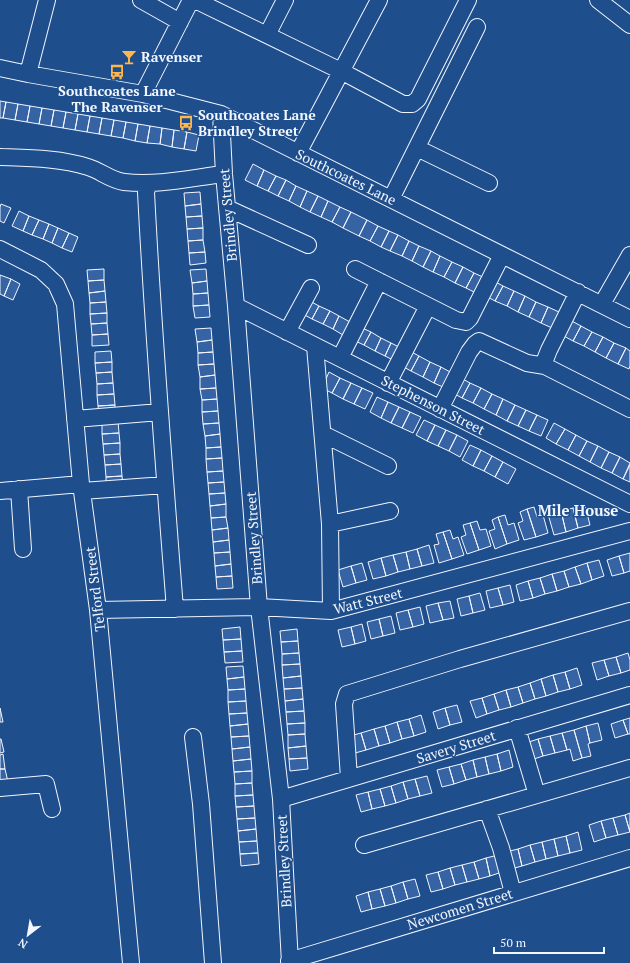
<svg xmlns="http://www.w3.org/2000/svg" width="630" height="963" font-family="'PT Serif',serif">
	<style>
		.building { fill: #3563a3; stroke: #f2f6ff }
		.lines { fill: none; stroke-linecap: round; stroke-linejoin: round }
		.minor-casing { stroke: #f2f6ff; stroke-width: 18 }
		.minor { stroke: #1f4e8c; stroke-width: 16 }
		.labels { text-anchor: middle; stroke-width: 3; stroke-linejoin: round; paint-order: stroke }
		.poi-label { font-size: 14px; font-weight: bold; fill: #f2f6ff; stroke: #1f4e8c; text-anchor: start }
		.street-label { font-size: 14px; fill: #f2f6ff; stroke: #1f4e8c }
		.neighbourhood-label { font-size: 15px; font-weight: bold; fill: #f2f6ff; stroke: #1f4e8c }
	</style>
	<rect width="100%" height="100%" fill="#1f4e8c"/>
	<path class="building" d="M0,101L6,102L3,118H0Z
		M6,102L18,104L15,120L3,118Z
		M18,104L30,106L27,122L15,120Z
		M30,106L42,108L39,124L27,122Z
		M42,108L54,110L51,126L39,124Z
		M54,110L66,112L63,128L51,126Z
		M66,112L78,114L75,130L63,128Z
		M78,114L90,116L87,132L75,130Z
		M90,116L102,118L99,134L87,132Z
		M102,118L114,120L111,136L99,134Z
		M114,120L126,122L123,138L111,136Z
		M126,122L138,124L135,141L123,138Z
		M138,124L150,126L147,143L135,141Z
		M150,126L162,128L160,144L147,143Z
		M162,128L174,130L172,147L160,144Z
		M174,130L187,132L184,149L172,147Z
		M187,132L199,135L196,151L184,149Z
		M253,164L264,170L257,186L245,180Z
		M264,170L276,176L268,191L257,186Z
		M276,176L286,180L278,196L268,191Z
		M286,180L296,186L289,201L278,196Z
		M296,186L307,191L300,207L289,201Z
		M307,191L318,196L310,212L300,207Z
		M200,192L201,204L185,206L184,193Z
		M318,196L328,201L321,217L310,212Z
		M328,201L340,207L332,222L321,217Z
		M1,204L11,208L4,223L0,221V207Z
		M201,204L202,216L186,217L185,206Z
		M340,207L351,212L343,228L332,222Z
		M19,211L29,216L23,231L12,226Z
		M351,212L367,220L359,236L343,228Z
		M29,216L39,220L32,235L23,231Z
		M202,216L203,228L187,229L186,217Z
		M39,220L49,224L43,239L32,235Z
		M367,220L378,226L370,241L359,236Z
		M49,224L58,228L52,243L43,239Z
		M378,226L389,231L381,247L370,241Z
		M58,228L69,233L62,248L52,243Z
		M203,228V240L188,241L187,229Z
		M389,231L398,235L390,251L381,247Z
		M69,233L78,237L72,252L62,248Z
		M398,235L409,241L402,256L390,251Z
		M203,240L205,252L189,253L188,241Z
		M409,241L419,246L412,261L402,256Z
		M419,246L431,251L423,267L412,261Z
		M431,251L440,256L433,272L423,267Z
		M205,252L206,263L190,265L189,253Z
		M440,256L452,262L444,277L433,272Z
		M452,262L463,267L455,283L444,277Z
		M463,267L474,273L466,288L455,283Z
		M104,269V280L88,281L87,270Z
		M206,269L207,281L192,283L190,270Z
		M474,273L485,278L478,294L466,288Z
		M0,275L11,279L4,296L0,294Z
		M11,279L20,284L13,300L4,296Z
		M104,280L105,291L89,293L88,281Z
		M492,280L503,286L495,301L484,295Z
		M207,281L208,293L193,294L192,283Z
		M503,286L514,291L507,306L495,301Z
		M105,291L106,302L90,303L89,293Z
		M514,291L525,296L518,312L507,306Z
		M208,293L209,305L193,306V294Z
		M525,296L536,302L529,317L518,312Z
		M308,300L319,306L312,319L301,313Z
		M106,302L107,313L90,314V303Z
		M536,302L548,307L541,323L529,317Z
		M209,305L210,317L195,318L193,306Z
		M319,306L330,311L323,324L312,319Z
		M548,307L559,312L552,328L541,323Z
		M330,311L339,316L333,329L323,324Z
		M107,313V323L91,324L90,314Z
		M339,316L350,322L343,335L333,329Z
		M570,320L581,326L573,341L562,335Z
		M107,323L108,334L92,335L91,324Z
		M581,326L592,332L584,346L573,341Z
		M360,327L371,332L364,345L353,340Z
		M211,328L212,340L197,342L195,329Z
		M371,332L381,338L375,351L364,345Z
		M592,332L603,337L595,352L584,346Z
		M108,334L109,345L92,346V335Z
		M603,337L614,343L606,358L595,352Z
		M381,338L391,343L385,356L375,351Z
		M212,340L213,352L198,353L197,342Z
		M391,343L401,348L395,361L385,356Z
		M614,343L626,348L618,364L606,358Z
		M626,348L630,351V366L629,369L618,364Z
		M408,350L419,356L411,371L400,365Z
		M111,351L112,362L95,363V352Z
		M213,352L214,364L198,365V353Z
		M419,356L430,362L423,377L411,371Z
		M112,362V372L96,373L95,363Z
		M430,362L441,367L434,383L423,377Z
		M214,364L215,375L200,377L198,365Z
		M441,367L452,373L445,388L434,383Z
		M112,372L113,383L97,384L96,373Z
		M329,372L340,378L332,393L322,388Z
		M215,375L216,388L200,389V377Z
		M459,377L470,383L462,398L451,392Z
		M340,378L351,383L343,399L332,393Z
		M113,383L114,394L97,395V384Z
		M351,383L362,388L354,404L343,399Z
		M470,383L481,388L473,403L462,398Z
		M216,388L217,399L202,400L200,389Z
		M362,388L373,393L365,409L354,404Z
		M481,388L492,394L484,409L473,403Z
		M114,394L115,405L98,406L97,395Z
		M492,394L503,399L496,415L484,409Z
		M377,397L388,402L381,418L370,412Z
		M217,399L218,411L202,412V400Z
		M503,399L515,405L507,421L496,415Z
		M388,402L399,407L391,423L381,418Z
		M115,405V415L99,416L98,406Z
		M515,405L526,410L518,426L507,421Z
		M399,407L410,412L402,428L391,423Z
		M526,410L537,415L529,431L518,426Z
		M218,411L219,423L203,424L202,412Z
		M410,412L421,417L413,433L402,428Z
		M537,415L548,420L541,436L529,431Z
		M424,420L435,425L427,441L416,435Z
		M118,421L119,433L102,434V422Z
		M219,423L220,434L205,436L203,424Z
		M554,423L565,429L556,444L546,438Z
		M435,425L446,430L438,446L427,441Z
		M565,429L576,435L568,450L556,444Z
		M446,430L457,435L449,451L438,446Z
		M119,433L120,443L103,444L102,434Z
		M220,434L221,447L206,448L205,436Z
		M457,435L468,441L460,457L449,451Z
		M576,435L587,441L579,456L568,450Z
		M587,441L598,446L590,462L579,456Z
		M120,443V454L104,455L103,444Z
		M470,445L481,450L473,466L462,460Z
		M598,446L609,452L601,468L590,462Z
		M221,447L222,458L206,459V448Z
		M481,450L492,456L484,471L473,466Z
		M609,452L620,457L612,473L601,468Z
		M120,454L121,464L105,465L104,455Z
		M492,456L503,462L495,477L484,471Z
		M620,457L630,463L623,479L612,473Z
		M222,458L223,471L207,472L206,459Z
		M503,462L516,469L508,484L495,477Z
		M121,464L122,476L106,477L105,465Z
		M630,465V482L623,479Z
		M223,471L224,482L208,483L207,472Z
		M122,476L123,486L106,487V477Z
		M224,482L225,493L209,494L208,483Z
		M225,493L226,504L210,506L209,494Z
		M226,504V517L211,518L210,506Z
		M585,505L590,525L578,528L573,508Z
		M534,507L537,517L543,515L548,533L536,537L527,509Z
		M573,508L578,528L566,532L561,511Z
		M527,509L536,537L524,540L518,523L523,521L520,512Z
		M561,511L566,532L554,535L548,514Z
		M505,515L508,525L514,523L519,540L507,544L498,517Z
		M226,517L228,528L212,530L211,518Z
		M498,517L507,544L495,549L489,531L495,529L492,520Z
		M477,521L480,530L486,529L491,546L479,550L470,523Z
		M470,523L479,550L467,554L461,537L466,535L463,525Z
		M228,528L229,540L213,542L212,530Z
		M450,530L453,539L458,537L464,555L452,559L443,532Z
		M443,532L452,559L439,563L434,545L439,544L436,534Z
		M229,540L230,552L214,553L213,542Z
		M429,545L434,563L422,566L417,549Z
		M417,549L422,566L410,569L406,552Z
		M230,552L231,564L215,566L214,553Z
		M406,552L410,569L398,572L393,555Z
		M630,553V571L624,573L619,556Z
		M393,555L398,572L386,576L381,558Z
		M619,556L624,573L612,576L607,560Z
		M381,558L386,576L373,579L368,562Z
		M599,560L604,576L592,580L587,563Z
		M362,563L367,580L356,583L351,566Z
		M587,563L592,580L581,584L575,567Z
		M231,564L232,576L216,577L215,566Z
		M351,566L356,583L343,587L338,570Z
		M575,567L581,584L569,587L564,571Z
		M564,571L569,587L557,591L552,574Z
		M552,574L557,591L545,594L540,578Z
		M232,576L233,588L217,589L216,577Z
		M540,578L545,594L533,598L528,581Z
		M528,581L533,598L520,601L516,585Z
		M510,585L514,602L503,605L498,588Z
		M498,588L503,605L490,608L486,591Z
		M480,593L485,610L473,613L469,596Z
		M469,596L473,613L461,616L457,599Z
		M450,601L454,618L443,620L438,603Z
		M438,603L443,620L430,623L426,606Z
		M420,607L424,624L413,627L408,610Z
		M408,610L413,627L400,630L396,613Z
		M391,616L395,633L383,636L379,619Z
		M379,619L383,636L371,639L367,622Z
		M362,624L366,641L355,644L351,627Z
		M240,627L241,639L223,640L222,629Z
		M351,627L355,644L342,647L338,630Z
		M297,629L298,641L281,642L280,631Z
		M241,639L242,651L224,652L223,640Z
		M298,641L299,653L282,654L281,642Z
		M242,651L243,662L225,663L224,652Z
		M299,653L300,664L282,665V654Z
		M628,653L630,660V670L621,673L616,657Z
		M616,657L621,673L609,676L604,660Z
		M604,660L609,676L597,680L592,663Z
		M300,664L301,676L283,678L282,665Z
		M243,666L244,677L227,679L226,667Z
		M577,668L582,685L570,689L565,672Z
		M565,672L570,689L558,692L553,675Z
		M553,675L558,692L546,696L541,679Z
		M301,676L302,688L284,689L283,678Z
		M244,677L245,689L228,690L227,679Z
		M541,679L546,696L535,699L530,683Z
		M530,683L535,699L523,703L518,687Z
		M518,687L523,703L511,707L506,690Z
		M302,688L303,699L285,701L284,689Z
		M245,689L246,701L228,702V690Z
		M506,690L511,707L499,710L494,694Z
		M494,694L499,710L487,714L482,698Z
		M482,698L487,714L476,718L470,701Z
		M303,699L304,711L286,712L285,701Z
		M246,701L247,713L229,714L228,702Z
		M457,705L462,722L450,725L445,708Z
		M0,708L3,722H0Z
		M445,708L450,725L438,729L433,712Z
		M304,711L305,723L287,724L286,712Z
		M247,713L248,724L230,726L229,714Z
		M421,715L426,732L414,736L409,719Z
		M630,718V734H628L623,720Z
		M409,719L414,736L402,739L397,722Z
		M623,720L628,734L615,738L611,724Z
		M397,722L402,739L390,743L385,726Z
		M305,723V734L288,735L287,724Z
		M598,723L602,740L590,743L586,726Z
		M248,724L249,736L231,737L230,726Z
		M385,726L390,743L379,746L374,729Z
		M586,726L590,743L588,744L591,756L582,758L574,730Z
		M374,729L379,746L366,750L361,733Z
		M574,730L582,758L573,761L570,749L567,750L562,733Z
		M361,733L366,750L355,753L350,736Z
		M562,733L567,750L555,753L550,736Z
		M305,734L306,746L288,748V735Z
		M249,736L250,747L232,749L231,737Z
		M550,736L555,753L543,756L538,739Z
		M0,739H1L4,752L0,753Z
		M538,739L543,756L531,760L526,743Z
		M306,746L307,758L289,759L288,748Z
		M250,747L251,759L233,761L232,749Z
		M509,750L513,767L501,771L497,754Z
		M3,754L5,769H0V755Z
		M497,754L501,771L489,774L485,757Z
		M485,757L489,774L477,777L473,760Z
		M307,758L308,769L290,771L289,759Z
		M251,759L252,771L234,772L233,761Z
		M473,760L477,777L466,780L461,764Z
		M461,764L466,780L454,784L449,767Z
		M449,767L454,784L442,787L437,770Z
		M0,769H5L8,782L0,783Z
		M252,771V783L235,784L234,772Z
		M427,776L432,793L420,796L415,779Z
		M415,779L420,796L408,799L403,782Z
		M403,782L408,799L396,803L391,786Z
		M252,783L253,795L235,796V784Z
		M391,786L396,803L385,806L380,789Z
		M380,789L385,806L372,809L368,792Z
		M368,792L372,809L361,812L356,795Z
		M253,795L254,806L236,807L235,796Z
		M254,806L255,818L237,819L236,807Z
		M630,813V832L625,815Z
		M625,815L630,832L618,835L613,818Z
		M255,818L256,829L238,831L237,819Z
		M613,818L618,835L606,838L601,821Z
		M601,821L606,838L594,842L589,825Z
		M256,829L257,841L239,842L238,831Z
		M578,832L582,850L570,853L566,836Z
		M566,836L570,853L558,856L554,839Z
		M554,839L558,856L546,859L542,842Z
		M257,841L258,853L240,854L239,842Z
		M542,842L546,859L535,862L530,845Z
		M530,845L535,862L522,866L518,849Z
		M518,849L522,866L511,869L506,852Z
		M258,853L259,864L241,866L240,854Z
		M498,855L502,872L490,876L486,858Z
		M486,858L490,876L479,879L474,862Z
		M474,862L479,879L467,882L462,865Z
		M462,865L467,882L455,885L450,868Z
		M450,868L455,885L443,889L438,872Z
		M438,872L443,889L431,892L426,875Z
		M415,879L420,896L408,899L403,882Z
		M403,882L408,899L396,903L391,886Z
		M391,886L396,903L385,906L380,889Z
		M380,889L385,906L372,909L368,892Z
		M368,892L372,909L361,912L356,896Z"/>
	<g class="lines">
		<g class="minor-casing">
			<path id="minor" d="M141,0L180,22
				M195,0L341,71L403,104H412L418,99L468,0
				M598,0L630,25
				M267,35L285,0
				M0,68L28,74L143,94L221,114L630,319
				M28,74L47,0
				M143,94L191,0
				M221,114L224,174L236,306L259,607L281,799L290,963
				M417,148L489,183
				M298,153L379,0
				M0,157C29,158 60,158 88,167C101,171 110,180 124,182C157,186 191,178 224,174
				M149,183L146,192C153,331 164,470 175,609
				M391,199L477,27
				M227,208L308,245
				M0,249L41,270L56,284L65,304L81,484L98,610L131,963
				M355,269L456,320L466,322L470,318L502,255
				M578,292L549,350L545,360V366L630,409
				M602,304L630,255
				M236,306L630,504
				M287,332L311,288
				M315,346L330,524L331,611
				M340,358L379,281
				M388,383L428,306
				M440,409L469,352L475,344L479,341L527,363L545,366
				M75,419L160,412
				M323,434L388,466
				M19,489L23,549
				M0,491L81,484
				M82,491L165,485
				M330,524L390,511
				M98,610L259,607L331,611L630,531
				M517,728L537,795
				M193,737L201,804L213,963
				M349,778L344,704L347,694L460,659L630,611
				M0,788L46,784L52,809
				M281,799L630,695
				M487,809L501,848L513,893
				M364,845L630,768
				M289,961L630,858"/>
		</g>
		<use href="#minor" class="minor"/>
	</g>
	<defs>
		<g id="bar-bare" transform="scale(1.2)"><path d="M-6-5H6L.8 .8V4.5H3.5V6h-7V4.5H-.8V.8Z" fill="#ffb74d" stroke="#1f4e8c" stroke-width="2.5" paint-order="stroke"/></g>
		<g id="bus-bare" transform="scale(1.2)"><path d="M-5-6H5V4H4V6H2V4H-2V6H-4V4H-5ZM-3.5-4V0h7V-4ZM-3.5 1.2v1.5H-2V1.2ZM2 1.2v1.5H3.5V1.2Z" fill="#ffb74d" stroke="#1f4e8c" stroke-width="2.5" paint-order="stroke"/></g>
	</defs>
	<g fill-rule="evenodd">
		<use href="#bar-bare" x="129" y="57"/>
		<use href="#bus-bare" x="117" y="72"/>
		<use href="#bus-bare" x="186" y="123"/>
	</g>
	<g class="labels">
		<g class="poi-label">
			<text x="141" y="62">Ravenser</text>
			<text x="117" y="96" text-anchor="middle">Southcoates Lane<tspan x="117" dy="16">The Ravenser</tspan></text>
			<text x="198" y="120">Southcoates Lane<tspan x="198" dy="16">Brindley Street</tspan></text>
		</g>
		<g class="street-label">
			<text transform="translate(346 177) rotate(26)" y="5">Southcoates Lane</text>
			<text transform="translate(228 215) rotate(-95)" y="5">Brindley Street</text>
			<text transform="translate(433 405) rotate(27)" y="5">Stephenson Street</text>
			<text transform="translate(254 538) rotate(-94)" y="5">Brindley Street</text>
			<text transform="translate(95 589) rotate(-97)" y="5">Telford Street</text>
			<text transform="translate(368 601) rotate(-14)" y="5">Watt Street</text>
			<text transform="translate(456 747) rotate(-17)" y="5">Savery Street</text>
			<text transform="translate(284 861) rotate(-93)" y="5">Brindley Street</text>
			<text transform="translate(460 909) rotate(-17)" y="5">Newcomen Street</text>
		</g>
		<g class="neighbourhood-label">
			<text x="578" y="516">Mile House</text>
		</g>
	</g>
	<g transform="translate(28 935) rotate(211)" stroke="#1f4e8c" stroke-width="3" paint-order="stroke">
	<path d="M0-3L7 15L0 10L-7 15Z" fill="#f2f6ff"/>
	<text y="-6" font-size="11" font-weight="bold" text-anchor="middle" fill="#f2f6ff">N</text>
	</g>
	<path d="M494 947v6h110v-6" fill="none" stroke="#f2f6ff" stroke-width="2"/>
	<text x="500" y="947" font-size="12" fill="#f2f6ff" stroke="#1f4e8c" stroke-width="3" paint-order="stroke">50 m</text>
</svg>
